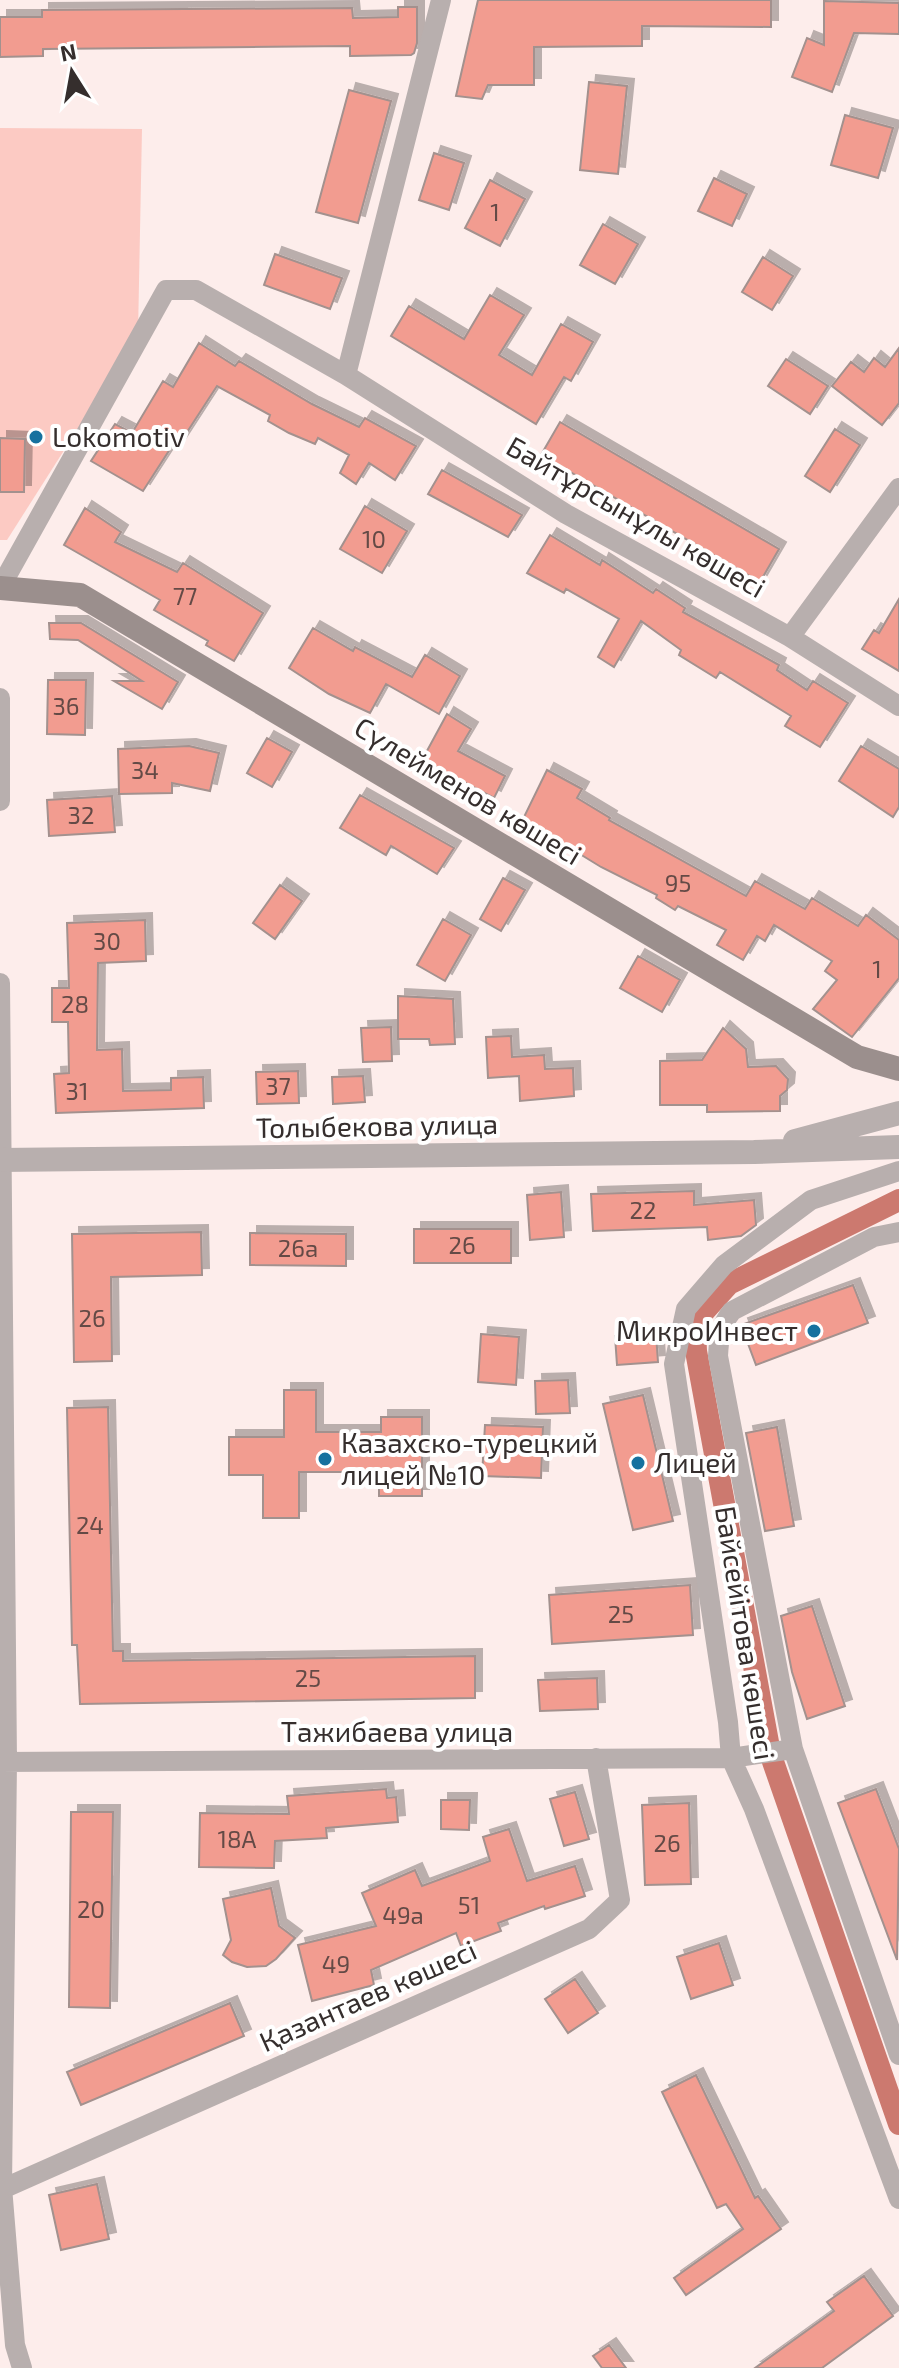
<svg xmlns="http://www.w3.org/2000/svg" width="899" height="2368" font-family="'Exo 2',sans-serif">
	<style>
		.green { fill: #fccac3 }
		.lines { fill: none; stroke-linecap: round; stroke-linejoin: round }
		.canal { stroke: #cc796f; stroke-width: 22 }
		.building { fill: #f29c90; stroke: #a3918e; stroke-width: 2; filter: url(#shadow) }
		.minor { stroke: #b8afae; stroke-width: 20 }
		.tertiary { stroke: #b8afae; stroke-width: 24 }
		.secondary { stroke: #9b8f8d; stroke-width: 24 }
		.poi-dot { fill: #16719f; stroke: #fff; stroke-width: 3 }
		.labels { text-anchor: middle; stroke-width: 8; stroke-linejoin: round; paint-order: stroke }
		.number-label { font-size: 24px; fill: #644a46 }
		.poi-label { font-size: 28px; fill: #352e2d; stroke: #fff; text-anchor: start }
		.street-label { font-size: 28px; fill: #352e2d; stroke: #fff }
	</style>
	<defs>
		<filter id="shadow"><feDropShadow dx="7" dy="-7" stdDeviation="0" flood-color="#0004"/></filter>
	</defs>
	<rect width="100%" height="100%" fill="#fdedeb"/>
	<path class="green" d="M0,128L142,129L138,334L7,540H0Z"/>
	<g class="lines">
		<path class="canal" d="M899,1200L729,1284L701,1315L695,1330L696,1351L770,1753L899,2124"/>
	</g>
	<path class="building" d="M478,0H771V27L642,26V46L534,47V85H488L482,99L456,96Z
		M824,1L899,3V34L854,33L832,92L792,77L807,38L824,45Z
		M398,7H417V43L414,53L411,55L350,56V46L43,49V56L0,57V17H42V10L352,8L353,18L398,17Z
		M589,82L627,86L618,174L580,170Z
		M349,90L391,101L358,223L316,212Z
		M845,115L893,128L878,178L831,165Z
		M434,153L464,163L449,210L419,200Z
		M714,178L747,194L732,226L698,211Z
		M490,180L525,199L500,246L465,228Z
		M603,224L638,244L615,284L580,265Z
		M275,254L342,278L330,309L264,285Z
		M763,257L793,276L772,310L742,292Z
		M490,295L524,315L499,355L532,375L561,324L593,342L571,381L564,377L536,424L391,336L409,306L464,339Z
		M199,343L235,366L239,361L312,404L359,427L365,418L416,446L395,480L369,463L356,484L340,473L349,455L318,438L315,444L289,433L268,421L270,415L217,386L178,446L174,443L143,491L91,461L115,424L132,433L163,381L173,387Z
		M899,348V403L882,425L832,386L851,362L864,372L874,358L885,367Z
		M786,359L828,386L810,414L768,386Z
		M560,422L779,549L760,582L541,455Z
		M835,429L860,445L830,492L805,476Z
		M0,438L25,439L24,492H0Z
		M442,470L522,515L508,537L428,494Z
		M365,506L407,531L382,573L340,549Z
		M85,508L121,532L115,542L177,572L183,563L263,613L234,661L206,645L208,641L154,610L160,600L64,545Z
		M550,535L600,565L602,560L653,593L656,589L685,608L683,612L779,665L777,670L807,690L813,681L848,703L820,747L785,726L791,716L720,672L716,678L679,655L681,650L641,621L614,667L598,657L619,619L566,589L564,593L527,573Z
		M899,599V671L862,649L874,630L879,633Z
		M49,623H81L178,682L162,709L114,681H142L78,640L50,639Z
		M313,628L353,651L355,647L412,677L425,655L460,676L439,714L386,684L370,713L329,694L289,668Z
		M48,680H86L85,735L47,734Z
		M447,714L471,729L458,751L505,776L494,798L422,760Z
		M267,738L292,752L272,787L247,773Z
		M189,746L219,753L210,791L172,783V793L119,794L118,749Z
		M861,746L899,769V807L893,817L839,781Z
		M547,770L582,789L577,798L610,818L609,820L746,896L755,881L805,909L812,898L858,926L866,915L899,940V978L852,1037L813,1009L837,980L825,971L832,961L774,925L765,941L757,936L743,960L717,945L726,930L678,906L675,910L656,898L657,895L601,867L523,819Z
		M360,795L454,848L437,874L391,846L386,855L340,828Z
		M112,796L115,832L49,836L47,800Z
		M503,878L525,890L501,931L480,919Z
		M280,885L302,901L275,939L253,923Z
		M443,919L471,935L445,981L417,965Z
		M145,920L146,961L98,963L97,1050L122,1049L123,1091L171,1090V1078L203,1077L204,1108L56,1113L54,1074L69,1073L68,1022H52V988H69L67,923Z
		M638,956L680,980L662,1012L620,988Z
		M398,996L453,999L455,1044L430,1045L429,1039H398Z
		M391,1027L392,1061L363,1062L361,1028Z
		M723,1028L746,1049L748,1067L776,1066L788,1079L787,1090L780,1096V1111L707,1112V1105H660V1061L702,1060Z
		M511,1036L512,1057L544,1055L545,1069L573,1068L574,1096L520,1101L519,1076L488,1078L486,1037Z
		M298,1071L299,1103L257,1104L256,1072Z
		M363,1076L365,1102L333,1104L332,1077Z
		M694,1191V1205L754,1200L756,1225L741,1236L708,1240L707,1227L593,1231L591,1194Z
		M561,1192L564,1237L530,1240L527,1195Z
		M414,1229H511V1263H414Z
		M201,1232L202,1275L111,1277L112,1361L74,1362L72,1234Z
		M250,1233L346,1234V1266L250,1265Z
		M853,1285L868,1323L756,1365L741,1325Z
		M481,1334L519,1337L516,1385L478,1382Z
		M656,1334L658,1362L617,1365L615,1336Z
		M568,1380L570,1413L536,1414L535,1381Z
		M284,1390H316V1432H381V1417H422V1496H379V1472H299V1518H263V1475H229V1437H284Z
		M643,1395L673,1521L633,1530L603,1404Z
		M108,1407L113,1651H123V1661L475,1656V1698L80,1704L77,1645H72L67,1408Z
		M485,1425L543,1427L541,1478L482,1476Z
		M777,1427L794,1526L765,1531L746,1433Z
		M690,1585L693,1635L552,1644L549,1595Z
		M812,1606L845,1706L807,1719L792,1672L781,1616Z
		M597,1678L598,1709L540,1711L538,1680Z
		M386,1789L387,1798L396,1797L398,1822L326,1828L327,1838L275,1841L274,1868L199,1867L200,1813L289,1814L287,1796Z
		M876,1789L899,1849L897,1960L838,1803Z
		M575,1792L589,1839L564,1846L550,1799Z
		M441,1800H470L469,1830L441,1829Z
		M689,1803L691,1884L645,1885L642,1805Z
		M71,1812H113L110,2008L69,2007Z
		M509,1829L527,1881L575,1866L585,1896L545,1909L544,1906L498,1923L501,1931L461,1946L456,1933L371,1970L374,1985L312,2001L298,1945L376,1926L362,1893L415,1870L422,1886L490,1861L483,1837Z
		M271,1888L279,1926L295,1938L276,1959L266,1966L247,1967L232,1962L223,1955L231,1940L223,1899Z
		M719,1943L733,1985L691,1999L677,1957Z
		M575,1979L598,2013L568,2033L545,1999Z
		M230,2003L244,2036L81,2105L67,2072Z
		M696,2075L755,2198L758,2196L781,2229L686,2295L674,2278L743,2229L726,2204L717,2208L662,2092Z
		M97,2184L109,2239L61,2250L49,2195Z
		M864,2276L893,2316L822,2368H755L834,2311L827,2302Z
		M609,2345L626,2368H602L593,2356Z"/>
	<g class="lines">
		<path class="minor" d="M346,375L441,0
			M0,588L166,290H196L346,375L566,514L790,637L899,706
			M790,637L899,488
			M0,698V801
			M0,983L7,1762L2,2187L15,2345L22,2368
			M899,1171L811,1200L724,1265L686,1309L674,1364L728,1722L731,1758L754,1809L899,2199
			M899,1232L874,1237L732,1311C720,1326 719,1338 718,1356L793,1749L899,2055
			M0,1762L731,1758L793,1749
			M0,2190L589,1929L620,1900L596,1758"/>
		<path class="tertiary" d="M795,1141L899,1113
			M0,1160L754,1152L899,1147"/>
		<path class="secondary" d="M0,588L80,595L857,1057L899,1069"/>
	</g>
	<g class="poi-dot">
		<circle cx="36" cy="437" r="8"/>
		<circle cx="814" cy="1331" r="8"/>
		<circle cx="325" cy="1459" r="8"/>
		<circle cx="638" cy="1463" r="8"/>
	</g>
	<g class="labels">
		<g class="number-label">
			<text x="495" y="221">1</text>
			<text x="374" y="548">10</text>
			<text x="185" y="605">77</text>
			<text x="66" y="715">36</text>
			<text x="145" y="779">34</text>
			<text x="81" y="824">32</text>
			<text x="678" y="892">95</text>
			<text x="107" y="950">30</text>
			<text x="877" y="978">1</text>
			<text x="75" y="1013">28</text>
			<text x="278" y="1095">37</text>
			<text x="77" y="1100">31</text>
			<text x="643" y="1219">22</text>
			<text x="462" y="1254">26</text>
			<text x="298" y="1257">26а</text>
			<text x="92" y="1327">26</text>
			<text x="90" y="1534">24</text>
			<text x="621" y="1623">25</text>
			<text x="308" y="1687">25</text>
			<text x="237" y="1848">18А</text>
			<text x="667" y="1852">26</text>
			<text x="469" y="1914">51</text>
			<text x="91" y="1918">20</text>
			<text x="403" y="1924">49а</text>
			<text x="336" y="1973">49</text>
		</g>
		<g class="poi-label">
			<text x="52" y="447">Lokomotiv</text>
			<text x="798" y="1341" text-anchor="end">МикроИнвест</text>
			<text x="341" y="1453">Казахско-турецкий<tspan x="341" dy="32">лицей №10</tspan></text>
			<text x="654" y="1473">Лицей</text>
		</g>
		<g class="street-label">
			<text transform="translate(636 517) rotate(30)" y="10">Байтұрсынұлы көшесі</text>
			<text transform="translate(468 791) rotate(31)" y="10">Сүлейменов көшесі</text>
			<text transform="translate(377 1126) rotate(-1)" y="10">Толыбекова улица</text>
			<text transform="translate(745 1633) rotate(81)" y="10">Байсейітова көшесі</text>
			<text x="397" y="1742">Тажибаева улица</text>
			<text transform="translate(368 1996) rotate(-24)" y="10">Қазантаев көшесі</text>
		</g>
	</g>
	<g transform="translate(72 72) rotate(349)" stroke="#ffffff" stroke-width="6" paint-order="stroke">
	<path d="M0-6L14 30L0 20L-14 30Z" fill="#352e2d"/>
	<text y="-12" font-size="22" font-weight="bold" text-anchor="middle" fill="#352e2d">N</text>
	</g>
</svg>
